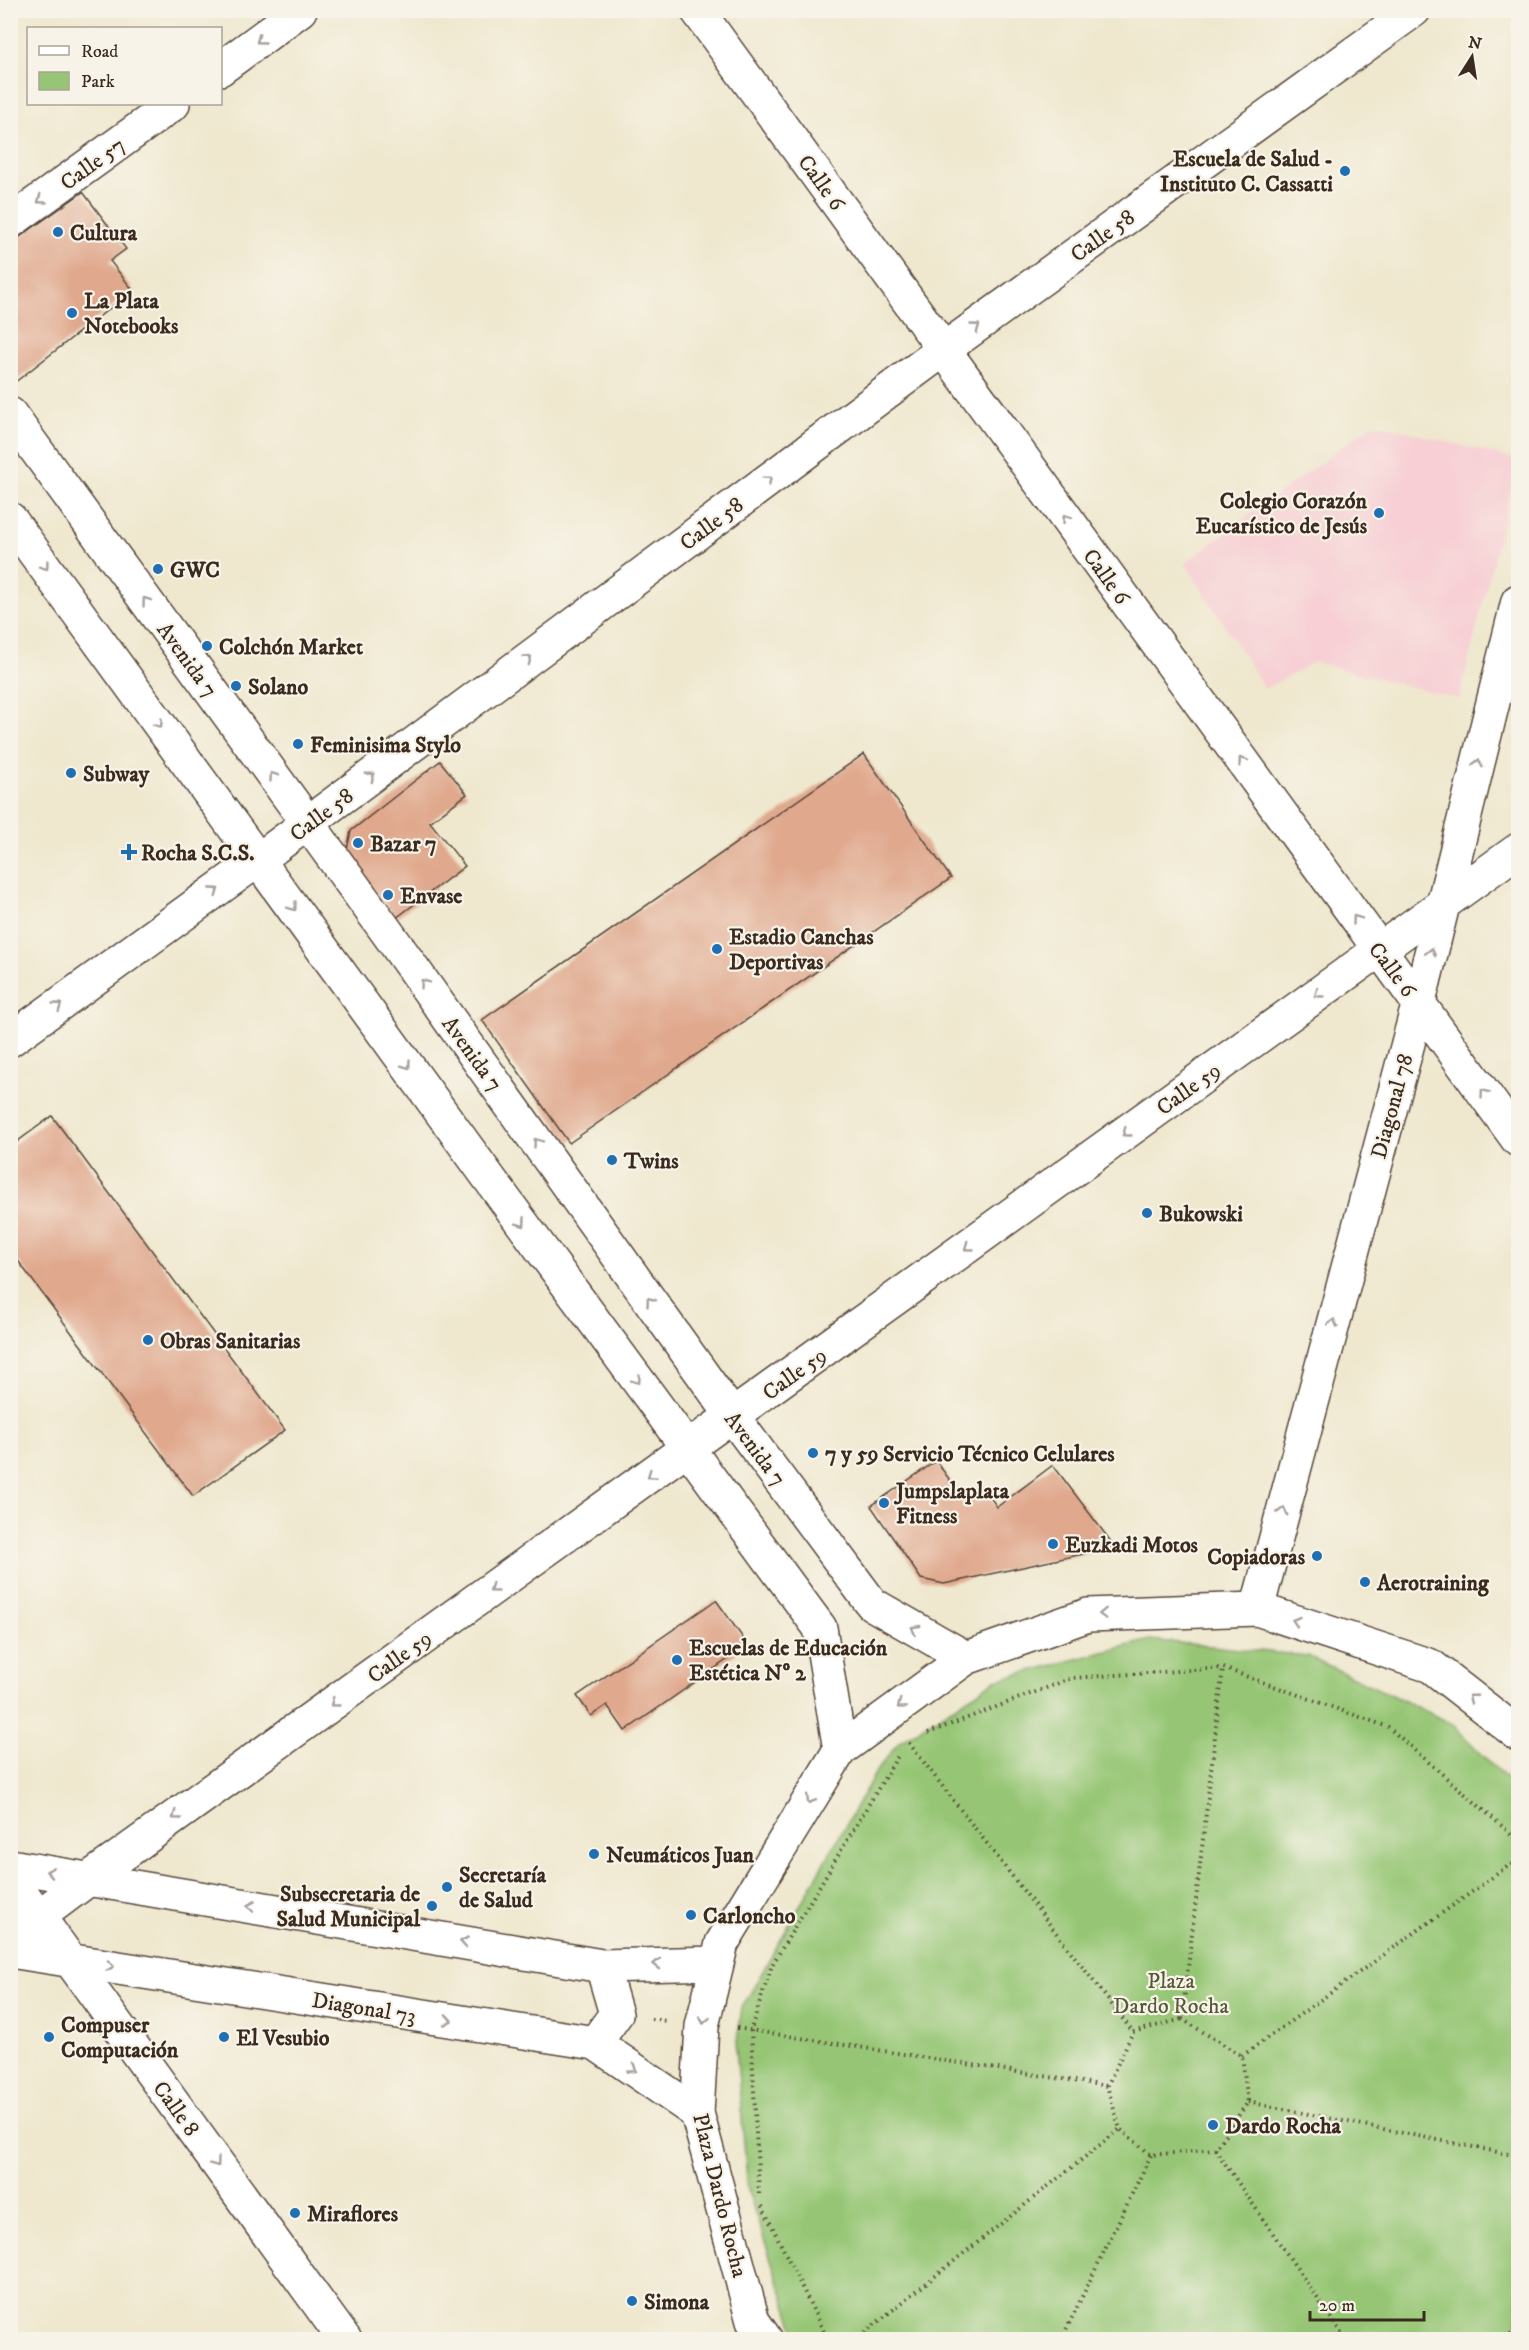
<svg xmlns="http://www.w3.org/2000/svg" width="1529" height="2350" font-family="'IM FELL DW Pica',serif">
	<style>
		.built { fill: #f7cfd4 }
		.green { fill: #96c675; stroke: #68784a; stroke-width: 1.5 }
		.building { fill: #e0a88d }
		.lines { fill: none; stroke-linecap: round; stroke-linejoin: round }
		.street-casing { stroke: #564639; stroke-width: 36 }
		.secondary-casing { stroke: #564639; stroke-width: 36 }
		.primary-casing { stroke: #564639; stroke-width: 36 }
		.path { stroke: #564639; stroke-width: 4; stroke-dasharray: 1.5 4.5; stroke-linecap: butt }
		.street { stroke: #fff; stroke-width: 33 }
		.secondary { stroke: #fff; stroke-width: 33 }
		.primary { stroke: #fff; stroke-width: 33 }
		.oneway { stroke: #a79f9a }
		.poi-dot { fill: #1f6fb2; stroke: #f7f3e8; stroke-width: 2 }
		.labels { text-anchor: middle; stroke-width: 4.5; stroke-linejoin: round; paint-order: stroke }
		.poi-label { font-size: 22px; font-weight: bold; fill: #3b2a1e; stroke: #f7f3e8; text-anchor: start }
		.street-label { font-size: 22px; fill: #3b2a1e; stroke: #f7f3e8 }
		.park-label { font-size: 22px; fill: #565938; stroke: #f7f3e8 }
	</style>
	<rect width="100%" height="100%" fill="#f7f3e8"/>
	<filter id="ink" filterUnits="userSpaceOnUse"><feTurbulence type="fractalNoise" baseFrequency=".0167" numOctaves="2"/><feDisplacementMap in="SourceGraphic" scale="12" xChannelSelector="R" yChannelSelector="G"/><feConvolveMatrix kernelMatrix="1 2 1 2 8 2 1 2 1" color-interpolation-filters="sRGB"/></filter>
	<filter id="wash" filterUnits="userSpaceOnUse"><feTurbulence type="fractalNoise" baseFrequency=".008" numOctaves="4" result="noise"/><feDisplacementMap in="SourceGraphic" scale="24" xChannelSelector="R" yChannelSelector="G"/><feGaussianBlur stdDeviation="1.35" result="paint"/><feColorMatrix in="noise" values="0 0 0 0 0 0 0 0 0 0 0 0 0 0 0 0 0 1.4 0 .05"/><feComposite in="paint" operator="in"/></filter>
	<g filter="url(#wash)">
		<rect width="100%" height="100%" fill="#efe8cf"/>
		<path class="built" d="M1374,423L1518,460L1459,699L1314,662L1265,689L1185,563Z"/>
		<path class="green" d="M1150,1640L1308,1656L1451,1723L1518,1791V2339L801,2340L796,2334L748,2191L736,2048L742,2008L877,1770L899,1742L996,1680Z"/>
		<g id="blocks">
			<path class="building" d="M83,192L126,249L110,261L133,290L14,383L10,378V244Z
				M864,754L951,878L569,1143L482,1020Z
				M440,761L467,794L430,822L465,866L396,918L346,854L351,831Z
				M52,1116L285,1430L193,1496L10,1250V1147Z
				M936,1461L965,1501L983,1487L997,1507L1053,1465L1115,1547L944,1584L921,1579L871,1506Z
				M716,1600L748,1645L625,1731L607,1705L591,1716L577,1696Z"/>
		</g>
	</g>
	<g filter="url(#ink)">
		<use href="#blocks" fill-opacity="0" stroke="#564639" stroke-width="1.5"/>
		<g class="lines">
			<g class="street-casing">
				<path id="street" d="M697,10L1518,1140
					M220,69L300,10
					M10,222L173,104
					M10,1040L258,860L943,350L1414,10
					M1257,1609L1419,1002L1518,601
					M10,1877L345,2340
					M10,1938L90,1878L1518,850"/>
			</g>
			<g class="secondary-casing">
				<path id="secondary" d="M10,1866L602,1966L715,1963
					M10,1951L595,2043L697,2113
					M595,2043L616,2014L602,1966"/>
			</g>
			<g class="primary-casing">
				<path id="primary" d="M10,414L387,932L733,1417L872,1604L966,1658
					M10,519L497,1189L820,1628L840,1750
					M766,2340L753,2321L697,2113L702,2026L722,1943L840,1750L966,1658L1088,1615L1257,1609L1431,1666L1518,1734"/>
			</g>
			<path class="path" d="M928,1733L1072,1678L1223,1668L1388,1727L1518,1840
				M909,1743L1133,2032
				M651,2019L667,2021
				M1182,2019L1242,2056L1248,2102L1215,2149L1151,2155L1120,2129L1107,2086L1133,2032Z
				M1182,2019L1223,1668
				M737,2028L1107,2086
				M1242,2056L1518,1859
				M1248,2102L1518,2156
				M1215,2149L1346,2340
				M759,2194L751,2029L772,1965L899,1754
				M762,2206L828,2340
				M855,2340L1120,2129
				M1061,2340L1151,2155
				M1507,2340L1518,2325"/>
			<use href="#street" class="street"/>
			<use href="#secondary" class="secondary"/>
			<use href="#primary" class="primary"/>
		</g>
		<defs><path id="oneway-chevron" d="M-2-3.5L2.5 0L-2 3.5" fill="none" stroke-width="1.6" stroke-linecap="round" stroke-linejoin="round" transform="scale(1.5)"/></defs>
		<g class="oneway">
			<use href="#oneway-chevron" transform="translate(260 40) rotate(144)"/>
			<use href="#oneway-chevron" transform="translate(41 200) rotate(144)"/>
			<use href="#oneway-chevron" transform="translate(976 327) rotate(-36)"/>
			<use href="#oneway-chevron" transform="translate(768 480) rotate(-37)"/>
			<use href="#oneway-chevron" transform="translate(1066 518) rotate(-126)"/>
			<use href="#oneway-chevron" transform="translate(45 566) rotate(54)"/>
			<use href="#oneway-chevron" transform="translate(146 601) rotate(-126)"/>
			<use href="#oneway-chevron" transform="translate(528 659) rotate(-37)"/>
			<use href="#oneway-chevron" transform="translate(159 724) rotate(54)"/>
			<use href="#oneway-chevron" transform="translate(1242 761) rotate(-126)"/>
			<use href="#oneway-chevron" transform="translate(1478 763) rotate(-76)"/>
			<use href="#oneway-chevron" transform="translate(273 776) rotate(-126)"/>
			<use href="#oneway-chevron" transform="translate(371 776) rotate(-37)"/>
			<use href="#oneway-chevron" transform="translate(215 891) rotate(-36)"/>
			<use href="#oneway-chevron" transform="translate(293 907) rotate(54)"/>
			<use href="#oneway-chevron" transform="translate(1356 919) rotate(-126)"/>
			<use href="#oneway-chevron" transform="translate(1431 952) rotate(-76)"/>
			<use href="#oneway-chevron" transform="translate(424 983) rotate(-126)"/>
			<use href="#oneway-chevron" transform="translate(1318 994) rotate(144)"/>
			<use href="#oneway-chevron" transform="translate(58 1006) rotate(-36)"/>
			<use href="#oneway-chevron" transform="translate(407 1065) rotate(54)"/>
			<use href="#oneway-chevron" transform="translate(1484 1093) rotate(-126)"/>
			<use href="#oneway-chevron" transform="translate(1126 1133) rotate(144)"/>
			<use href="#oneway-chevron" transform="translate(537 1142) rotate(-126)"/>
			<use href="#oneway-chevron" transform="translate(522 1223) rotate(54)"/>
			<use href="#oneway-chevron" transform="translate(968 1247) rotate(144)"/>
			<use href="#oneway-chevron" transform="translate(650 1301) rotate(-126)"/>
			<use href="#oneway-chevron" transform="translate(1333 1323) rotate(-75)"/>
			<use href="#oneway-chevron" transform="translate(637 1380) rotate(54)"/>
			<use href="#oneway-chevron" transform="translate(651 1475) rotate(144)"/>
			<use href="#oneway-chevron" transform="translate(1283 1511) rotate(-75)"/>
			<use href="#oneway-chevron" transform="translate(493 1589) rotate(144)"/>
			<use href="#oneway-chevron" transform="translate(1103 1614) rotate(178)"/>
			<use href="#oneway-chevron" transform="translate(1296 1621) rotate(-162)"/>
			<use href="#oneway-chevron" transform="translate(915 1629) rotate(-150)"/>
			<use href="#oneway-chevron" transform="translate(1472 1698) rotate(-142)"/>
			<use href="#oneway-chevron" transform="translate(334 1703) rotate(144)"/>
			<use href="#oneway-chevron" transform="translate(901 1705) rotate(144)"/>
			<use href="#oneway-chevron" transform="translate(810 1800) rotate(122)"/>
			<use href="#oneway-chevron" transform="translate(176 1816) rotate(144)"/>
			<use href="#oneway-chevron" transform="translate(50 1872) rotate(-171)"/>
			<use href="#oneway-chevron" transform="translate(251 1906) rotate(-170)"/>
			<use href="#oneway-chevron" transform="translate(464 1942) rotate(-170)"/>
			<use href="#oneway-chevron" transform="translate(657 1964) rotate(179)"/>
			<use href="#oneway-chevron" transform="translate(110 1966) rotate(9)"/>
			<use href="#oneway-chevron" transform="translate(448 2020) rotate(9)"/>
			<use href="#oneway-chevron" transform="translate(704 2020) rotate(100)"/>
			<use href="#oneway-chevron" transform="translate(633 2069) rotate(34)"/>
			<use href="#oneway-chevron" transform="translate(216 2163) rotate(54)"/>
		</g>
	</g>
	<g class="poi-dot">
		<circle cx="1345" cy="171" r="6"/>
		<circle cx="58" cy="232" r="6"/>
		<circle cx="72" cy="313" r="6"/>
		<circle cx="1379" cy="513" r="6"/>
		<circle cx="158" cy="569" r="6"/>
		<circle cx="207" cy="646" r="6"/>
		<circle cx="236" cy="686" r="6"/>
		<circle cx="298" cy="744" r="6"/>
		<circle cx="71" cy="773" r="6"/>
		<circle cx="358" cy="843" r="6"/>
		<path d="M126 843h6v6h6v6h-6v6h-6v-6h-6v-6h6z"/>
		<circle cx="388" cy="895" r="6"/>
		<circle cx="717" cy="949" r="6"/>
		<circle cx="612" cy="1160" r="6"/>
		<circle cx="1147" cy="1213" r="6"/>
		<circle cx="148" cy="1340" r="6"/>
		<circle cx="813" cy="1453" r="6"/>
		<circle cx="884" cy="1503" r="6"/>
		<circle cx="1053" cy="1544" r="6"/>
		<circle cx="1317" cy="1556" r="6"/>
		<circle cx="1365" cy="1582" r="6"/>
		<circle cx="677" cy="1660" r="6"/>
		<circle cx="594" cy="1854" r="6"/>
		<circle cx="447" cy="1887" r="6"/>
		<circle cx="432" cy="1906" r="6"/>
		<circle cx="691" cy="1915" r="6"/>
		<circle cx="49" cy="2037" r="6"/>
		<circle cx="224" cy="2037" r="6"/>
		<circle cx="1213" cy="2125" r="6"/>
		<circle cx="295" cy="2213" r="6"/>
		<circle cx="632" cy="2301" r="6"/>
	</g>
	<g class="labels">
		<g class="poi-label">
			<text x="1333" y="166" text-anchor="end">Escuela de Salud -<tspan x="1333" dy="25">Instituto C. Cassatti</tspan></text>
			<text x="70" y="240">Cultura</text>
			<text x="84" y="308">La Plata<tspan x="84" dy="25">Notebooks</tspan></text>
			<text x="1367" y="508" text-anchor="end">Colegio Corazón<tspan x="1367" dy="25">Eucarístico de Jesús</tspan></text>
			<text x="170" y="577">GWC</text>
			<text x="219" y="654">Colchón Market</text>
			<text x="248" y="694">Solano</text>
			<text x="310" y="752">Feminisima Stylo</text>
			<text x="83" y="781">Subway</text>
			<text x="370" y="851">Bazar 7</text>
			<text x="141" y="860">Rocha S.C.S.</text>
			<text x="400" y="903">Envase</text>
			<text x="729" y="944">Estadio Canchas<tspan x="729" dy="25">Deportivas</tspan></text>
			<text x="624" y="1168">Twins</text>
			<text x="1159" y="1221">Bukowski</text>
			<text x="160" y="1348">Obras Sanitarias</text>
			<text x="825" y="1461">7 y 59 Servicio Técnico Celulares</text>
			<text x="896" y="1498">Jumpslaplata<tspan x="896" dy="25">Fitness</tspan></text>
			<text x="1065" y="1552">Euzkadi Motos</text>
			<text x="1305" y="1564" text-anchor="end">Copiadoras</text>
			<text x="1377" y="1590">Aerotraining</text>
			<text x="689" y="1655">Escuelas de Educación<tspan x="689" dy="25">Estética Nº 2</tspan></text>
			<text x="606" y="1862">Neumáticos Juan</text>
			<text x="459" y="1882">Secretaría<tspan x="459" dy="25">de Salud</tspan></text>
			<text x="420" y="1901" text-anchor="end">Subsecretaria de<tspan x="420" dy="25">Salud Municipal</tspan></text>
			<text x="703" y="1923">Carloncho</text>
			<text x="61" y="2032">Compuser<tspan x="61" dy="25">Computación</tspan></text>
			<text x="236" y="2045">El Vesubio</text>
			<text x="1225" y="2133">Dardo Rocha</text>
			<text x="307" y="2221">Miraflores</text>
			<text x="644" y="2309">Simona</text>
		</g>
		<g class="street-label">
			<text transform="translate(92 163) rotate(-36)" y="8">Calle 57</text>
			<text transform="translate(822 182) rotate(54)" y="8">Calle 6</text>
			<text transform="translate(1102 235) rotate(-36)" y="8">Calle 58</text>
			<text transform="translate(711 523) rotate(-37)" y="8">Calle 58</text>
			<text transform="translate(1107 576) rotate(54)" y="8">Calle 6</text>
			<text transform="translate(188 659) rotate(54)" y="8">Avenida 7</text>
			<text transform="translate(321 814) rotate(-37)" y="8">Calle 58</text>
			<text transform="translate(1393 969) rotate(53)" y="8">Calle 6</text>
			<text transform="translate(473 1053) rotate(54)" y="8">Avenida 7</text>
			<text transform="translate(1188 1088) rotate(-36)" y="8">Calle 59</text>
			<text transform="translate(1391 1106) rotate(-75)" y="8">Diagonal 78</text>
			<text transform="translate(794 1373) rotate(-36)" y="8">Calle 59</text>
			<text transform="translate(756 1448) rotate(53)" y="8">Avenida 7</text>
			<text transform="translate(399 1656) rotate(-36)" y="8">Calle 59</text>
			<text transform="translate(364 2007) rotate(9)" y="8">Diagonal 73</text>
			<text transform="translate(177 2108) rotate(54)" y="8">Calle 8</text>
			<text transform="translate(721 2195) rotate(76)" y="8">Plaza Dardo Rocha</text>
		</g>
		<g class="park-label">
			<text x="1171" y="1988">Plaza<tspan x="1171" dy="25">Dardo Rocha</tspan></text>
		</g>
	</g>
	<rect width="1529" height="2350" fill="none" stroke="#f7f3e8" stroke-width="36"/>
	<rect x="27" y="27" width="195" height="78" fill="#f7f3e8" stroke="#aca397" stroke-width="1.5"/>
	<rect x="39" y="46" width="30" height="9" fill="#ffffff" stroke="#aca397" stroke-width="1.5"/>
	<text x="81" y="57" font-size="18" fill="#3b2a1e">Road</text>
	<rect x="39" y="72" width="30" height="18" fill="#96c675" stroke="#aca397" stroke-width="1.5"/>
	<text x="81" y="87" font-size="18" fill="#3b2a1e">Park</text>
	<g transform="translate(1472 57) rotate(12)" stroke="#f7f3e8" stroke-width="4.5" paint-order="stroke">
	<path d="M0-4.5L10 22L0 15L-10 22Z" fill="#3b2a1e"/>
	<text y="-9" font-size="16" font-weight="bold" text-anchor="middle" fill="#3b2a1e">N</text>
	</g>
	<path d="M1310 2311v9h114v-9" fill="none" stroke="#3b2a1e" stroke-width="3"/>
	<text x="1319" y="2311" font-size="18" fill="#3b2a1e" stroke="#f7f3e8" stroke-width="4.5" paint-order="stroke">20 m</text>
</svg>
